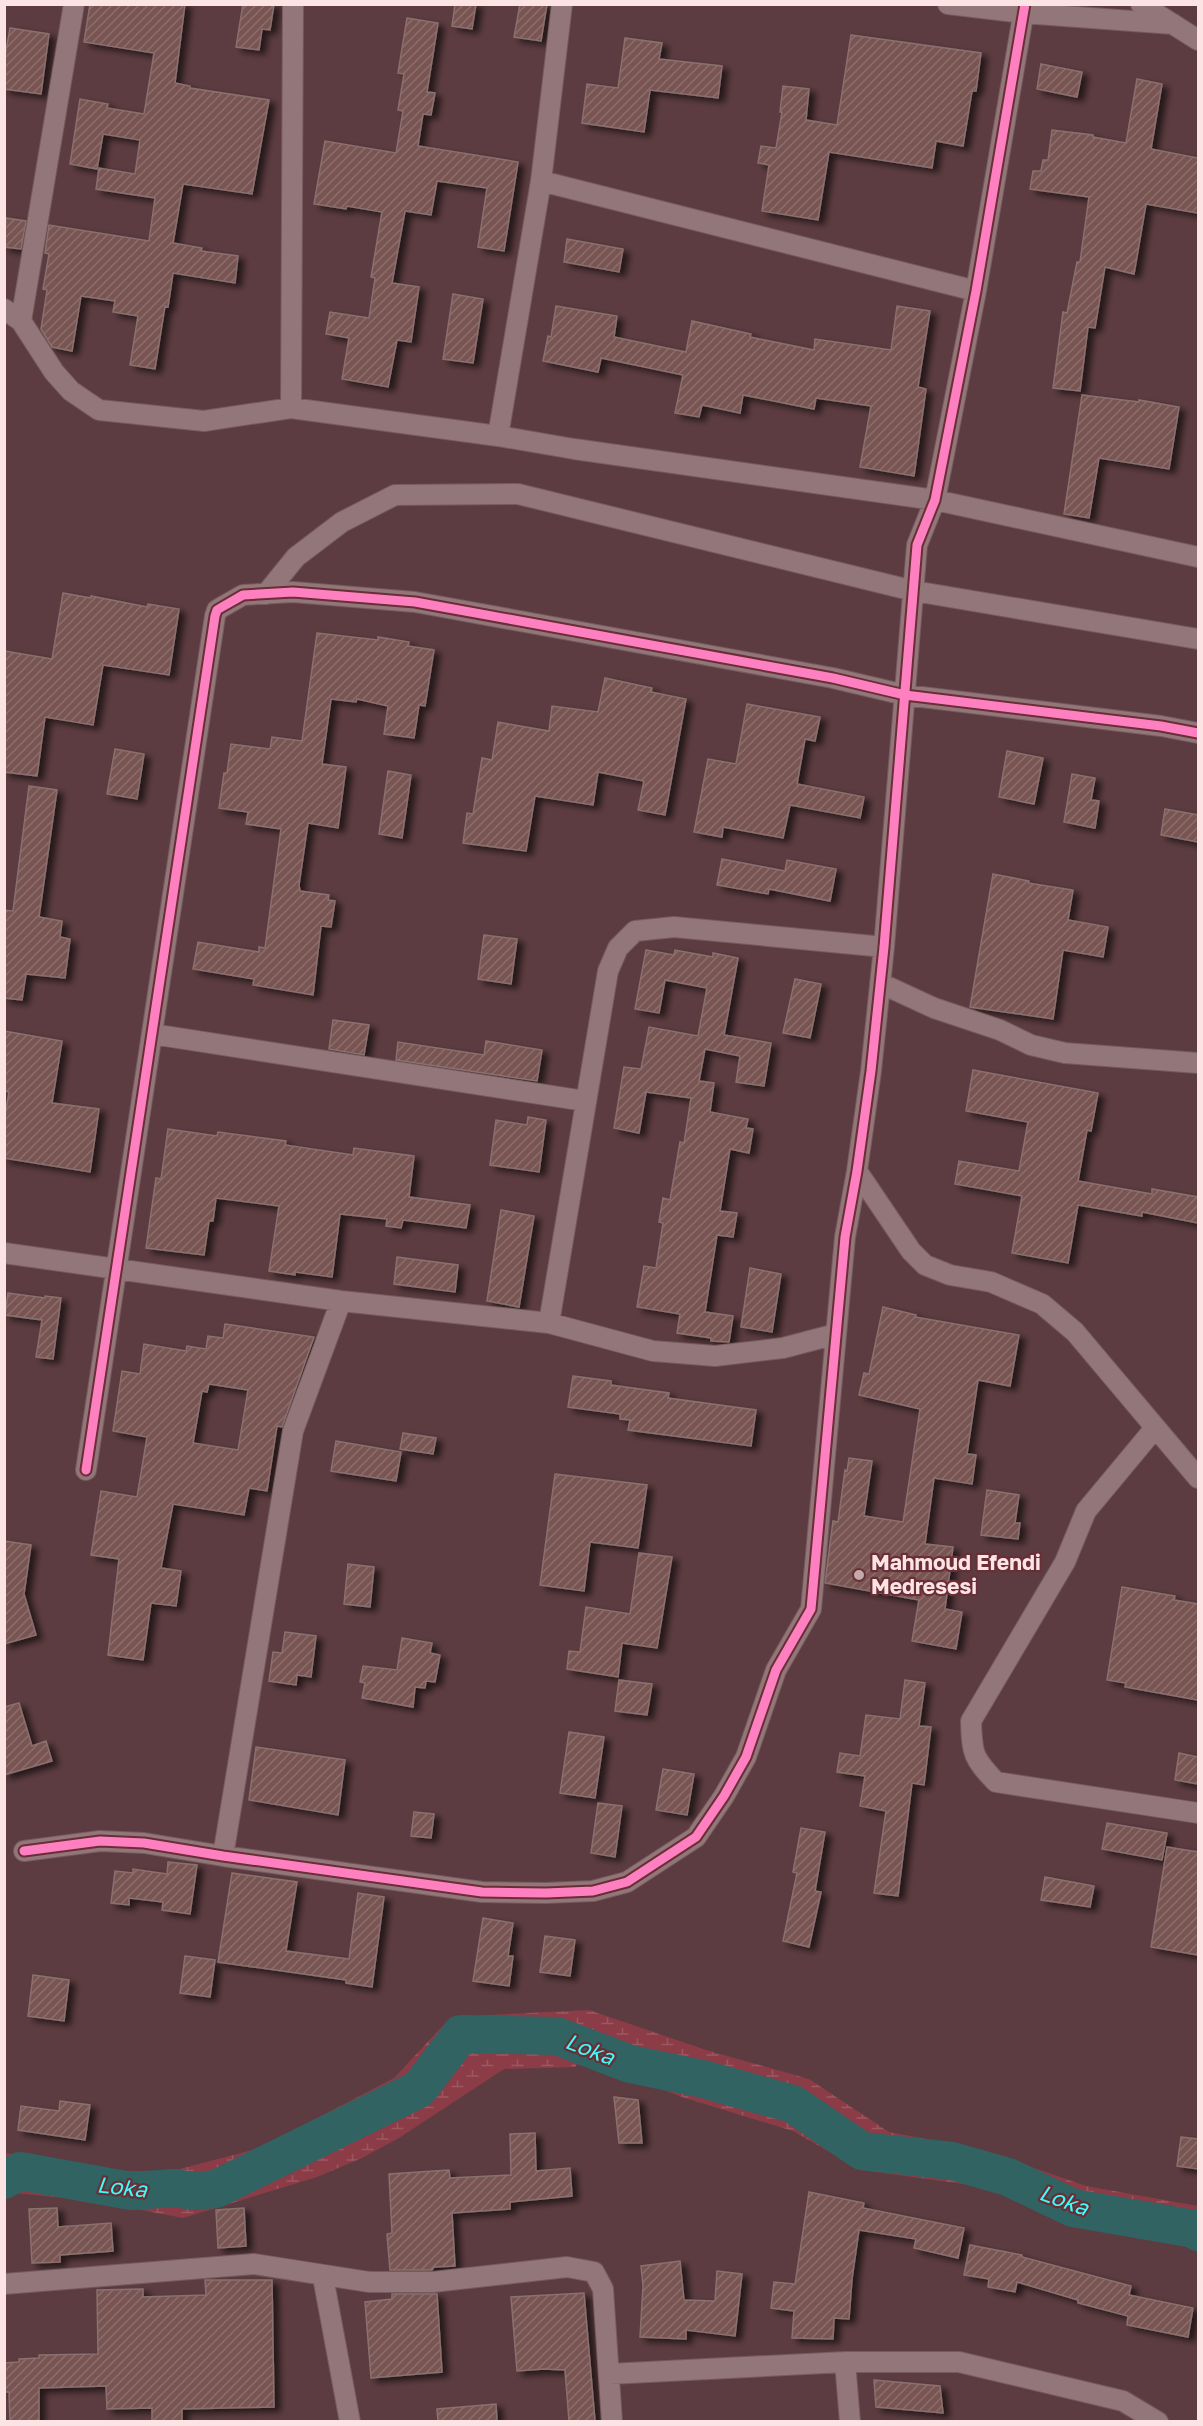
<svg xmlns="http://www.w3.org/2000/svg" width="1203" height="2426" font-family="'Golos Text',sans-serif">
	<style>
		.wetland { fill: url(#wetland-marsh) }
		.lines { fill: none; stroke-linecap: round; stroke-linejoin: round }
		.river { stroke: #316363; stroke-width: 38 }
		.building { fill: url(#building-hatch); stroke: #8b706f; stroke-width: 1.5; fill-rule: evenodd; filter: url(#shadow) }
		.minor-casing { stroke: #745b5e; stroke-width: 22 }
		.minor { stroke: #927679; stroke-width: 20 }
		.cycleway-casing { stroke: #6a2e36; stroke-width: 13 }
		.cycleway { stroke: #ff80c0; stroke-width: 9 }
		.poi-dot { fill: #c4a9ab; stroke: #6a2e36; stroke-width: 2 }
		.labels { text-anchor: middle; stroke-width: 4.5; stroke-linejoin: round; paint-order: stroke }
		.poi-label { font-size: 21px; font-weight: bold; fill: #fce4e5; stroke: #6a2e36; text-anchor: start }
		.water-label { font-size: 22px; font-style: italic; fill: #3dfdfb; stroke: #6a2e36 }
	</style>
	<defs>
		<pattern id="wetland-marsh" width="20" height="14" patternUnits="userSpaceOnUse" patternTransform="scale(1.5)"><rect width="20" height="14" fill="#8b3c47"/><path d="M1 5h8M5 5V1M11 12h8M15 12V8" fill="none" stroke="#9c5861"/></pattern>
		<pattern id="building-hatch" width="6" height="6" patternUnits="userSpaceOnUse" patternTransform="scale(1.5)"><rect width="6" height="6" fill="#785552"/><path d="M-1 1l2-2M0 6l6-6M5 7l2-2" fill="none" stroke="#8c6d6b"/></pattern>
		<filter id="shadow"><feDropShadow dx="6" dy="4" stdDeviation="3" flood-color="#0009"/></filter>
	</defs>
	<rect width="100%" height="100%" fill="#5c3c40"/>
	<path class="wetland" d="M589,2010L706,2050L809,2079L889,2132L979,2149L1086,2186L1198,2206V2251L1190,2247L1073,2225L993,2188L861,2170L793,2131L685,2098L577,2058L576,2067L504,2069L399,2138L362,2158L317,2177L183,2218L95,2201L5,2192V2153L112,2171L168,2172L260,2148L394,2078L451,2017Z"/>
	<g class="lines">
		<path class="river" d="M4,2180L20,2171L131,2191L175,2188L193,2191L216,2189L419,2089L461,2034L557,2036L630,2064L703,2079L793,2104L862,2151L952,2161L1008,2177L1073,2208L1194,2229L1198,2232"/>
	</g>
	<path class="building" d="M90,4H185L175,83L190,86V88L269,100L252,194L183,184L173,243L202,248L201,251L238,256L235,283L173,273L168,307L165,306L155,369L130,365L138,316L113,312L115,301L81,296L72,351L52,347L41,329L47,290L43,289L49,254L45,253L49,225L149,241L155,198L96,189L99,168L135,174L140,140L103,134L97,169L70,164L80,99L108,104L107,108L144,114L154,53L84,42Z
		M243,4H274L270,30L262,29L259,50L236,47Z
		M455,4H476L472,29L452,26Z
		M520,4H547L541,41L514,37Z
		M407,18L438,23L427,92L435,93L431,115L423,114L418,146L518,162L504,251L478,247L487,188L437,181L431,215L405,211L392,283L419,287L411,342L397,340L388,387L342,379L349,338L326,334L330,312L369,318L375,278L371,277L382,212L347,206L346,209L314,204L325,141L396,153L403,111L398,110L404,74L398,73Z
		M10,28L49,34L41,94L4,89V62Z
		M851,35L981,53L976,91H972L963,146L936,141L932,168L829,152L818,220L762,211L769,165L758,163L761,146L776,148L782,112H780L783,86L809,89L806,120L837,125Z
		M625,38L662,43L659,59L722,66L718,98L650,90L644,132L582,123L587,84L618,88Z
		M1041,64L1082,72L1077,97L1037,89Z
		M1137,79L1162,84L1151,149L1198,158V213L1146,204L1134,274L1105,267L1095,328L1088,327L1080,391L1053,388L1063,312L1067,313L1077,262H1080L1089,197L1030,189L1033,171H1041L1043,160H1048L1052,130L1093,135V137L1126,143Z
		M6,218L26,221L21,249L4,247Z
		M567,239L623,249L619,272L564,262Z
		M453,294L483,299L473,363L443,359Z
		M556,306L617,316L614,337L686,352L692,321L751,334L750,337L814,350L815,339L891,350L897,306L930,311L918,387L926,389L914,476L860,467L871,406L816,398L814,409L743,395L740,413L702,405L699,417L675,413L683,375L601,358L598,372L543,361L548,336L551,337Z
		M1082,395L1139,402V400L1179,407L1169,469L1099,458L1089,518L1064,514Z
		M63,593L91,598V596L147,607L148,604L179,609L169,675L103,665L93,725L45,717L37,776L4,772V651L52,659Z
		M317,633L378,640V637L409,642L408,646L434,650L425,706L419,705L414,738L384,734L388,706L357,699L356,702L331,699L322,764L346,767L338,828L308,823L299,885L300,891L329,895L328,900L335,901L331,927L321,926L313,995L253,985L254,979L193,969L198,942L259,952V947L265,948L281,829L246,824L248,812L219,808L224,773H227L231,744L270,749L272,737L302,741Z
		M605,678L652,688L651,692L686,699L665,815L638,810L644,781L598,772L593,805L535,796L526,851L463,843L467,813L473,814L482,758L492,760L498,722L549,731L552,706L598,712Z
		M747,704L820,717L815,741L805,739L797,784L864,797L860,818L790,805L783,838L723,827L722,837L694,832L708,759L736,764Z
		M115,749L144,754L137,799L107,794Z
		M1007,751L1043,758L1034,804L999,797Z
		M388,771L411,775L402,838L379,834Z
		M1072,774L1095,778L1091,800L1099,801L1095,828L1064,822Z
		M29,786L57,790L39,917L62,921L60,937L70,939L65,978L26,974L22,1000L4,998V910L13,911Z
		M1165,809L1198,815V842L1161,835Z
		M722,859L785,871L787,860L836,869L830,901L769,889L768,894L717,885Z
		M993,874L1029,881L1028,883L1073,890L1068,920L1108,927L1103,957L1063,950L1053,1019L970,1007Z
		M484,935L517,939L511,984L478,979Z
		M646,950L674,955L675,950L713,957V953L738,958L724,1035L771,1043L764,1086L736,1082L740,1056L705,1049L699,1081L714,1083L710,1112L748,1119L746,1128L753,1129L749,1153L730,1149L720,1211L737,1213L733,1237L717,1235L705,1312L733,1316L729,1342L711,1341V1338L677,1333L680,1314L637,1307L644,1266L656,1268L663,1223L659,1222L663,1198L670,1200L680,1142L684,1143L691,1098L646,1092L639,1133L614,1128L624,1067L641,1069L649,1027L698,1036L707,988L665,980L659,1013L635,1009Z
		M795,979L821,984L810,1038L783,1033Z
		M333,1020L369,1025L364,1055L329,1049Z
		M4,1031L62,1041L52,1103L99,1109L90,1172L4,1158V1122L9,1092L4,1091Z
		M486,1041L542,1050L537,1081L396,1060L398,1042L484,1055Z
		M973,1070L1098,1093L1091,1131L1087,1130L1078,1181L1152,1194V1189L1198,1197V1223L1142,1212V1216L1078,1205L1068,1263L1012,1253L1022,1196L955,1184L959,1161L1019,1171L1028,1122L966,1111Z
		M528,1117L546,1120L539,1172L490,1165L496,1120L527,1125Z
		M168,1129L217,1136L218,1132L286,1141L285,1145L353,1155L354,1148L414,1156L409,1197L470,1205L466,1228L403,1220L401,1228L386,1226L387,1219L340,1214L332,1277L295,1272V1275L269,1271L279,1206L216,1198L213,1221H209L204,1255L146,1248L156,1178L161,1179Z
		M501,1210L534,1216L519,1307L487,1301Z
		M397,1257L458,1265L455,1292L394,1284Z
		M750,1268L781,1274L772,1332L741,1327Z
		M8,1293L45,1298V1296L61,1298L53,1359L36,1357L42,1320L5,1315Z
		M883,1307L916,1315L915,1317L1019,1335L1010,1386L978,1380L967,1454L976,1455L972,1484L934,1478L925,1544L953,1547L945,1609L962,1612L956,1649L912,1641L919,1600L825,1583L833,1521L838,1522L845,1470L847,1471L849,1458L872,1461L864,1516L903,1522L920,1409L859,1395L864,1373L869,1374Z
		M225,1324L314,1337L282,1427L277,1426L267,1491L249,1488L244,1515L173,1504L161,1568L181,1571L176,1606L151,1603L143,1660L108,1655L119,1559L91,1555L101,1491L137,1497L147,1437L113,1431L122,1371L140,1374L144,1344L186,1351L187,1346L206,1349L208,1336L223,1338ZM209,1384L248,1390L238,1450L193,1443L202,1391L207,1392Z
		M573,1376L611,1381V1385L669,1393L668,1398L756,1410L751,1446L628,1430L630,1420L620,1419V1414L568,1407Z
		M403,1433L436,1438L433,1454L400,1449Z
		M336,1441L401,1452L396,1481L331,1471Z
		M555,1474L647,1485L638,1548L590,1542L584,1591L540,1585Z
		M987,1490L1019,1495L1015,1523H1020L1018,1539L981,1535Z
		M4,1541L31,1545L24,1594L36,1635L4,1644Z
		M639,1553L672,1557L657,1648L622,1643L618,1677L567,1669L569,1651L580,1652L586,1607L630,1614Z
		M348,1564L374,1567L370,1607L344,1604Z
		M1122,1587L1175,1596L1174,1600L1198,1604V1700L1125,1687L1126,1683L1107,1680Z
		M285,1632L316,1636L311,1677L297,1675L296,1685L269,1681L273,1652L282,1653Z
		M402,1638L432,1643L430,1653L440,1655L435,1682L426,1681L425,1688L415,1687L413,1707L362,1698L365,1683L360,1682L363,1666L397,1670Z
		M619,1680L652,1684L647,1715L615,1711Z
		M905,1680L925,1683L919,1726L931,1727L924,1785L912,1783L898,1896L874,1893L886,1811L860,1806L865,1776L837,1772L840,1753L860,1756L866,1715L900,1719Z
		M19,1703L32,1746L46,1741L52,1761L4,1775V1707Z
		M569,1732L604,1737L595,1798L560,1793Z
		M256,1747L345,1760L338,1815L249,1800Z
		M1179,1753L1198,1757V1784L1175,1780Z
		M663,1769L694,1774L687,1815L656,1810Z
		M598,1803L622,1806L615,1857L591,1853Z
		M414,1812L434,1814L431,1838L411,1836Z
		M1107,1823L1167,1833L1162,1860L1102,1849Z
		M801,1828L825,1832L815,1891L821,1892L809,1947L783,1941L797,1873L793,1872Z
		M1167,1847L1198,1852V1955L1151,1947Z
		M168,1862L197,1865L190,1914L162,1910L163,1902L129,1898V1905L111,1903L115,1871L133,1873V1869L167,1874Z
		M232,1873L297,1882L286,1951L349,1959L358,1893L384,1897L372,1987L346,1983V1980L218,1962Z
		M1045,1877L1094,1886L1090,1907L1041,1900Z
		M483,1918L513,1923L508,1956H513L509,1986L473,1981Z
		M545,1936L575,1940L570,1976L540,1972Z
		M185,1956L215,1960L210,1997L180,1993Z
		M33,1975L69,1980L64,2021L28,2016Z
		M614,2097L638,2100L642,2143H619Z
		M60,2101L90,2105L85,2140L18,2130L21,2106L59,2111Z
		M535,2133L536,2171L570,2168L572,2196L510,2202V2209L452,2213L455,2266L434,2267L432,2270H390L387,2234L392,2233L389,2174L449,2170L450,2178L511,2175L510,2134Z
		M1181,2137L1198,2139V2169L1177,2166Z
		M809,2192L864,2203L863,2208L964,2228L958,2258L914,2248L916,2239L859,2230L852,2279L849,2319L834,2318L833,2339L792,2338L794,2311L771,2308L774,2282L795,2284Z
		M57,2208L58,2227L111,2223L113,2251L60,2255V2262L32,2263L29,2209Z
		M244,2208L246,2246L218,2248L216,2210Z
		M970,2245L1022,2255V2257L1131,2286L1129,2295L1193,2308L1188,2337L1127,2325L1128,2316L1078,2303V2300L1017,2282L1015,2292L988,2287L989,2279L964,2275Z
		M680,2261L684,2300L715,2301L717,2271L742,2274L735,2336L686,2330V2339L640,2337L643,2286L641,2266Z
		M205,2280H272L274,2407L182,2409V2421H152V2408L107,2409L106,2386L39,2388V2421H10L9,2392H4V2363L19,2362V2359L39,2358V2355L98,2354L97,2290L143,2289V2297L206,2295Z
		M584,2293L595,2421H569L565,2370L544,2369L517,2371L511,2297Z
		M392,2294H437L442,2372L371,2378L365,2302L392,2299Z
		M874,2380L940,2386L943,2413L876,2407Z
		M496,2404L497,2421H438L437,2409Z"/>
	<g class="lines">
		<g class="minor-casing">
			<path id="minor" d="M948,4L1023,13L1173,24
				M1141,4L1198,40
				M541,181L976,291
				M4,309L21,321L54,372L71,391L99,410L204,421L291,408L498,436L574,449L935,500L1198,557
				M21,321L74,4
				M291,408L293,4
				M498,436L541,181L562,4
				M266,594L296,557L342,522L395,495L518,494L914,591L1198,639
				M880,983L934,1008L1000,1030L1031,1045L1065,1053L1198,1063
				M152,1034L585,1101
				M857,1171L911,1251L925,1265L950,1275L991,1282L1042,1304L1075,1332L1198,1478
				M4,1253L341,1301L549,1323L653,1351L715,1356L783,1348L836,1334
				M549,1323L608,971L618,948L635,931L674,927L884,947
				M1155,1428L1086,1511L1065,1562L971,1721C972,1754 973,1758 996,1782L1198,1813
				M86,1470L215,616L217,610L222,607L243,595L293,592L415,602L833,678L905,695L1161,726L1198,733
				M24,1851L100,1841L144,1843L223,1856L482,1892L546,1893L593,1891L627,1882L696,1837L724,1796L746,1757L776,1670L811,1609L845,1237L857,1171L871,1071L884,947L917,545L935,500L976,291L1025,4
				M223,1856L293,1431L341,1301
				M323,2277L350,2422
				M4,2284L254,2264L369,2282H433L567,2267L594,2272L603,2289L612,2422
				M845,2362L850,2422
				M609,2374L845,2362H959L1123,2401L1158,2422"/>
		</g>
		<use href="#minor" class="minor"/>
		<g class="cycleway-casing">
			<path id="cycleway" d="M86,1470L215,616L217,610L222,607L243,595L293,592L415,602L833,678L905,695L1161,726L1198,733
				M24,1851L100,1841L144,1843L223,1856L482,1892L546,1893L593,1891L627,1882L696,1837L724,1796L746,1757L776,1670L811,1609L845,1237L857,1171L871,1071L884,947L917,545L935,500L976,291L1025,4"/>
		</g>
		<use href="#cycleway" class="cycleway"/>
	</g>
	<circle class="poi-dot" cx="859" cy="1575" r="6"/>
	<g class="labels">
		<g class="poi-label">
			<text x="871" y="1570">Mahmoud Efendi<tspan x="871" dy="24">Medresesi</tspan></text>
		</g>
		<g class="water-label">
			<text transform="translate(590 2049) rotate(21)" y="8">Loka</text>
			<text transform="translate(122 2187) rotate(6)" y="8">Loka</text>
			<text transform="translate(1064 2200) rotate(20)" y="8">Loka</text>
		</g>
	</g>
	<rect width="1203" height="2426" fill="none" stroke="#fce4e5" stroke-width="12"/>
</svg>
